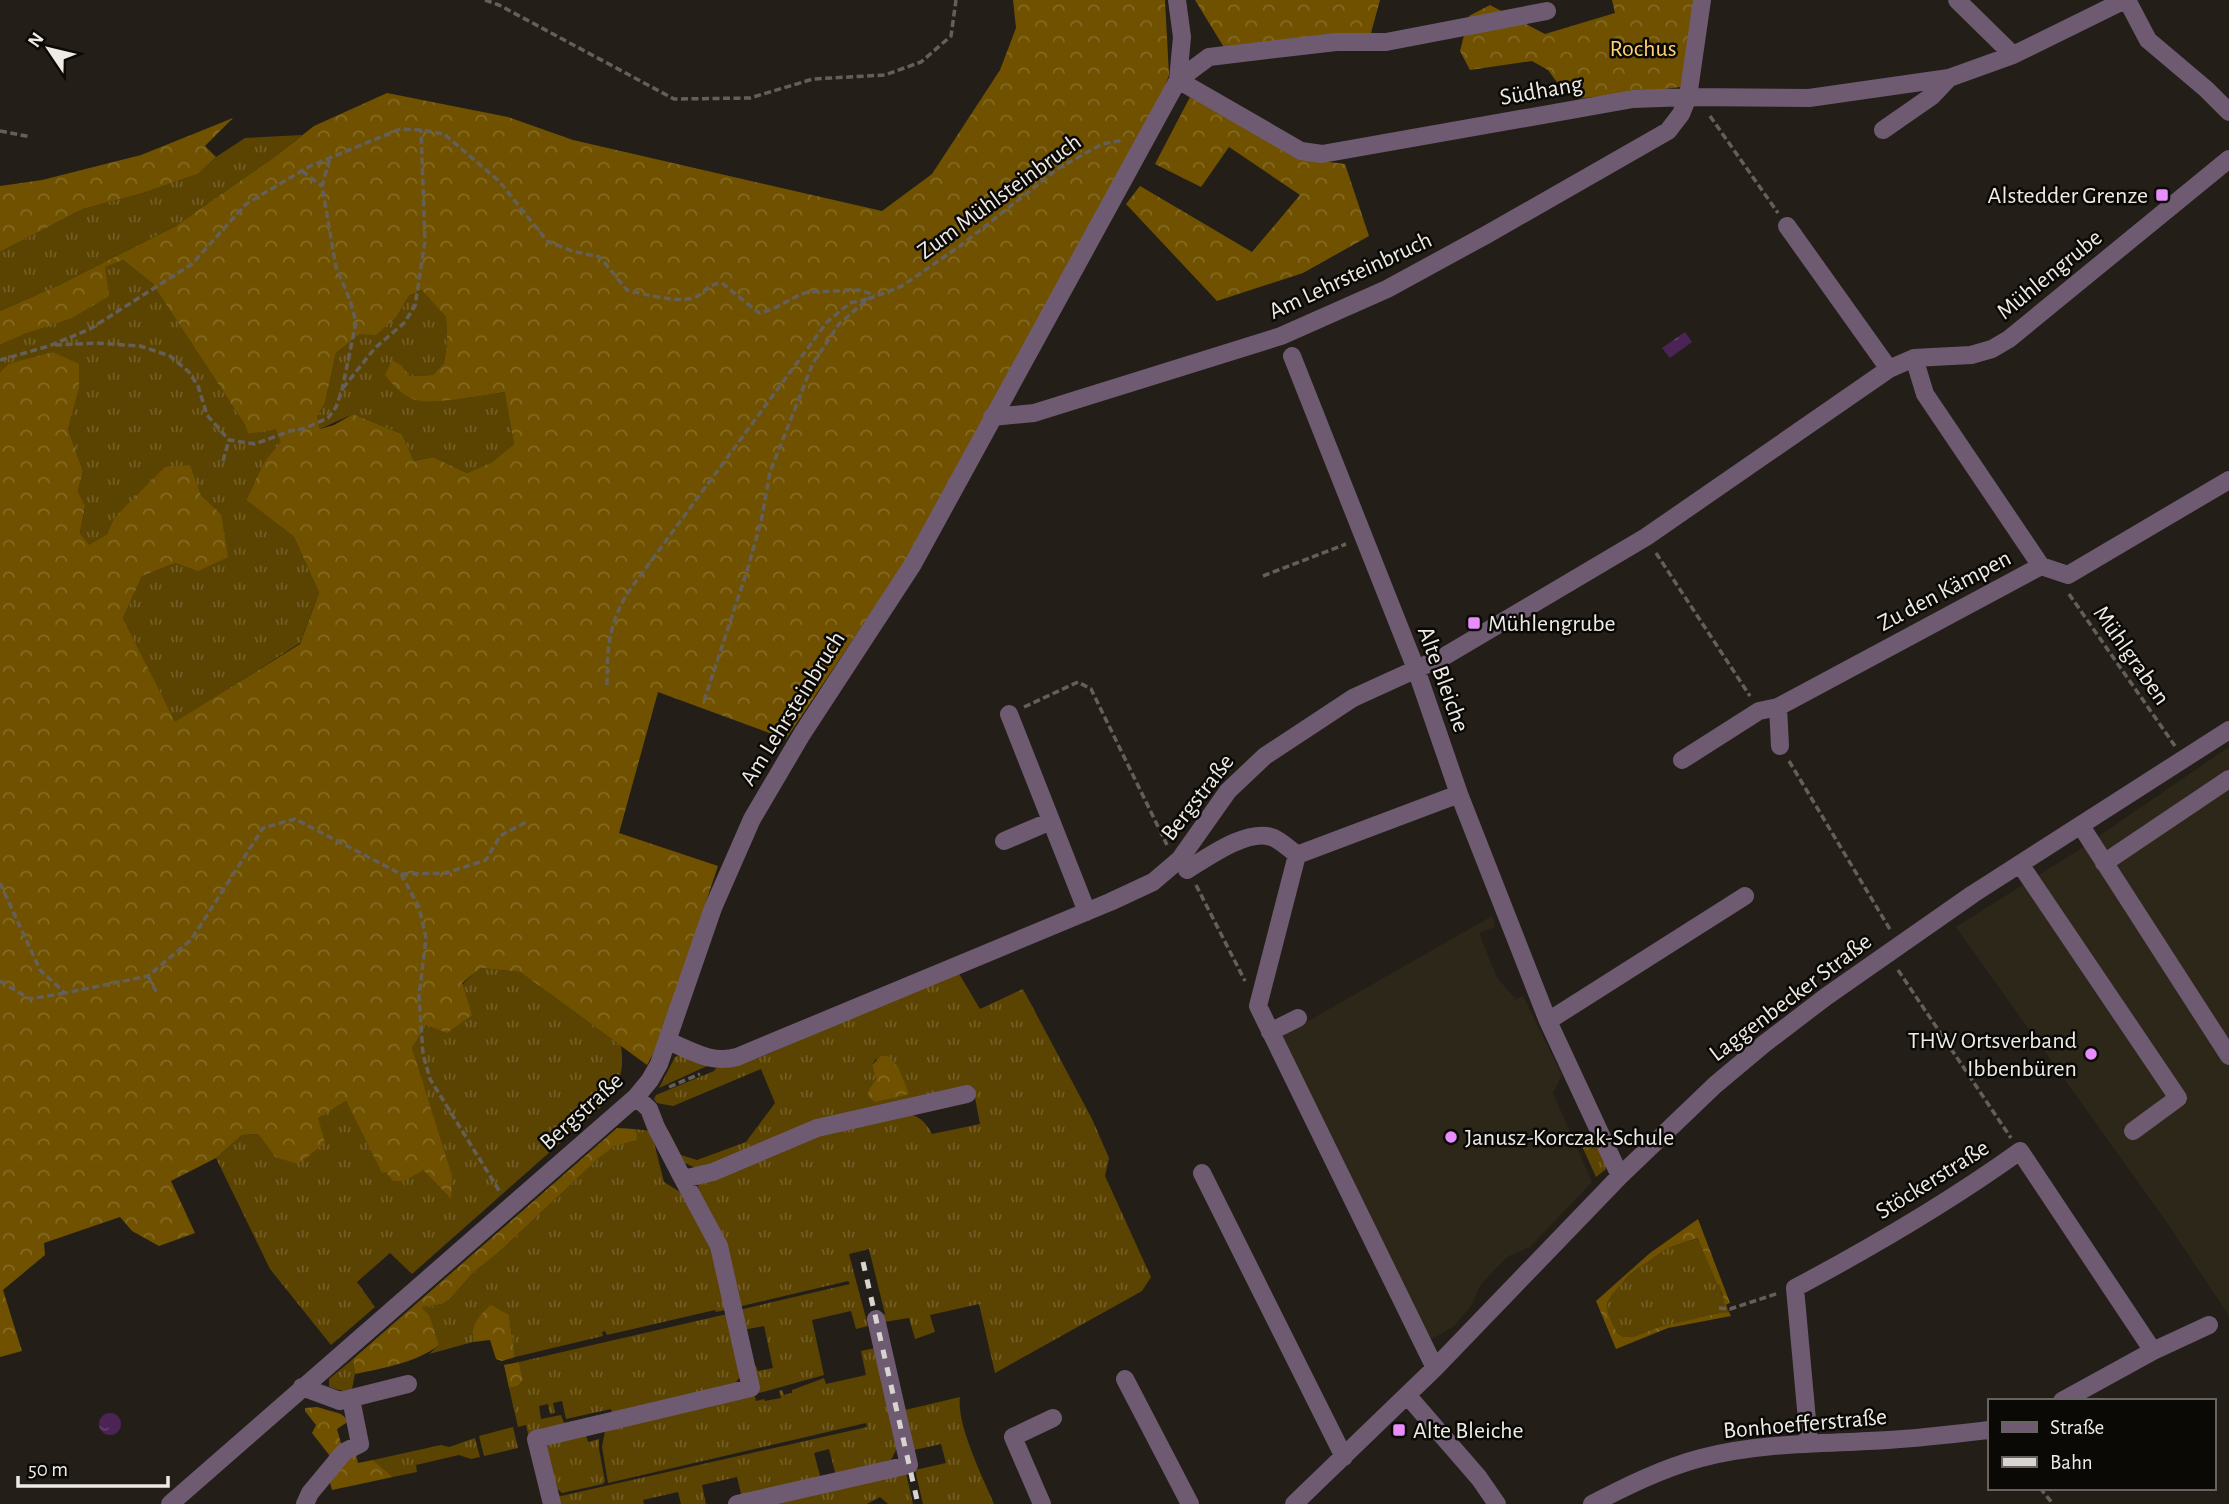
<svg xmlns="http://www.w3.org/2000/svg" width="2229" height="1504" font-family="'Alegreya Sans',sans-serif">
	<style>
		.built { fill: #2d271a }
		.grass { fill: url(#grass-tufts); fill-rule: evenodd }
		.forest { fill: url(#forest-crowns); fill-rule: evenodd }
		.water { fill: url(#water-ripples) }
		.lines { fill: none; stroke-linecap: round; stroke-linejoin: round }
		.path { stroke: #646059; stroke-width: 3.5; stroke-dasharray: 7 3.5; stroke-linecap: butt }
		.minor { stroke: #6e5b72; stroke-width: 18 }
		.rail { stroke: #d8d5d0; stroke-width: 5; stroke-dasharray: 9 9; stroke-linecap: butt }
		.poi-dot { fill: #e98dfe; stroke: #0b0906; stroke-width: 2.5 }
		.labels { text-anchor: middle; stroke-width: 5; stroke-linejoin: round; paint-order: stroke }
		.park-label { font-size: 24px; fill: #ffd272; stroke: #0b0906 }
		.street-label { font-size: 24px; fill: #eeebe6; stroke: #0b0906 }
		.poi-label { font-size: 24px; fill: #eeebe6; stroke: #0b0906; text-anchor: start }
	</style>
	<defs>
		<pattern id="grass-tufts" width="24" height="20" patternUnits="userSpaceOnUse" patternTransform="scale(1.75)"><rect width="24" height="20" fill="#5b4302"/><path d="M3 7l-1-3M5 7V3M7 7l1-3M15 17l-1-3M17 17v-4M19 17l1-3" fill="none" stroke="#735e27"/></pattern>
		<pattern id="forest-crowns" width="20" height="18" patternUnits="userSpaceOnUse" patternTransform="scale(1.75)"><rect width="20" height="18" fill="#6f5100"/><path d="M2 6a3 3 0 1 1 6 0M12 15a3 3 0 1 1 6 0" fill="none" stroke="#846a25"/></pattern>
		<pattern id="water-ripples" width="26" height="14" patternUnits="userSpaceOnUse" patternTransform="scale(1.75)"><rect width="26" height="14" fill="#4b2354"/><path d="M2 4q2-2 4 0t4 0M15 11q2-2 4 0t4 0" fill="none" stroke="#65436d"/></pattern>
	</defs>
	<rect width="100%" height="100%" fill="#231f18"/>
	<path class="built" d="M2229,747V1316L2166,1221L1956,927L2077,851Z
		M1492,916L1495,927L1479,933L1497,978L1516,999L1523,996L1562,1075L1553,1093L1592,1182L1530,1247L1507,1257L1481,1284L1471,1306L1454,1326L1432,1339L1424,1337L1282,1036Z"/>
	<path class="grass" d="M302,135L273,158L174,227L59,285L0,311V252L83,209L140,194L198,174L216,157L245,138Z
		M123,260L152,283L245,425L248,434L276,428L282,442L264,462L246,500L294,537L319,593L300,643L175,723L123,618L142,576L176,563L221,514L201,495L190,466L139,495L114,518L107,534L89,546L80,533L85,508L78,491L83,471L68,429L79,389L8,364L0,372V345L27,333L104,267Z
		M423,290L446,317L447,342L444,363L433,375L410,376L402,366L418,401L467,398L506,392L514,444L492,462L467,473L433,457L414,461L402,434L353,414L320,429L317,417L325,403L336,353L360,334L397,316L409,296Z
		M481,968L520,972L621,1046C624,1069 621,1077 611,1098L412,1274L390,1253L357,1282L375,1307L331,1345L270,1269L216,1158L242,1135L258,1134L275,1157L317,1118L346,1101L382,1172L423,1170L450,1198L412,1048C431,1018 453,990 481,968Z
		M958,972L980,1009L1023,989L1092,1119L1109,1158L1105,1176L1151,1277L1142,1291L995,1373L979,1304L930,1315L935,1332L915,1339L909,1318L884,1322L882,1316L885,1314L869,1249L849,1254L868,1326L856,1329L851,1311L812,1320L824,1375L759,1393L753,1367L756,1366L758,1371L773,1368L764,1326L743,1330L739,1310L850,1284L848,1281L738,1307L699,1192L698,1185L700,1182L805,1138L909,1114C921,1117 926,1123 932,1134L980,1124L973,1087L702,1169C678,1165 676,1151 664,1132L668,1130L681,1155L697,1160L746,1142L775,1103L761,1069L673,1106L657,1103L654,1099L656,1095L714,1071L716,1068L754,1057L756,1059ZM876,1059L909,1094L869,1089L876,1079L872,1065Z
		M679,1055L707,1066L659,1088L675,1057Z
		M634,1129L651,1131L664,1182L685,1195L711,1244L725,1310L716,1312L715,1310L607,1335L605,1331L602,1332L603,1336L515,1357L509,1315L472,1334L473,1342L429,1354L439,1345L430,1318L422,1307L443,1304L450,1299L474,1272L499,1252L599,1158L615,1146L637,1134Z
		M1577,1135L1594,1136L1605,1158L1606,1169L1596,1177Z
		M1699,1238L1717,1284H1720L1723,1291L1721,1292L1729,1312L1662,1326L1633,1337H1623L1617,1333L1608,1313L1607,1303L1612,1295L1630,1274L1668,1248Z
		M727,1314L740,1377L732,1387L612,1415L611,1409L566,1419L562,1401L553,1403L555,1413L550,1414L548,1404L539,1406L541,1419L561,1415L564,1423L608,1413L609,1416L528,1434L526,1425L518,1427L509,1388L518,1386L523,1380L519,1362Z
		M875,1348L898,1446L891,1460L836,1476L829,1449L814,1453L821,1479L742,1498L737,1477L702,1485L706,1504H681L678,1492L643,1500L644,1504H558L556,1494L561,1496L867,1427L866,1423L608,1483L602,1447L605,1431L755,1396L756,1401L764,1399L765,1401L781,1398L779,1391L782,1390L784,1395L792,1393V1390L824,1378L826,1384L866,1375L861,1351Z
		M353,1359L355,1374L352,1389L346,1392L329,1387V1379Z
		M960,1397C956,1424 983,1478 994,1504H923L915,1470L946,1463L941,1444L914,1450L905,1410Z
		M513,1427L518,1448L484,1456L479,1436Z
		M585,1432L588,1442L599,1439V1449L605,1481L603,1484L562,1493L555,1487L545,1450L547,1445Z
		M475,1438L480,1457L471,1459L459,1455L416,1465L417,1472L393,1477L373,1460L441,1445L449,1447Z
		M906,1473L913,1504H888L880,1497L867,1504H767Z"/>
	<path class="forest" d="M1013,0H1165L1169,75L1163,92L905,562L786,739L658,692L619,833L718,866L659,1043L647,1065L520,972L481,968L462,983L472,1015L447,1033L427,1025L412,1048L452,1176L451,1199L423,1170L404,1181H393L386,1172L382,1173L346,1101L318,1118L325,1143L298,1164L275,1157L258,1134L242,1135L216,1158L171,1181L195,1233L159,1246L132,1231L120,1217L44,1243L45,1255L3,1290L22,1351L0,1357V372L8,364L53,352L79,364V389L68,429L83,471L78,491L85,507L80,533L89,545L107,534L114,518L165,467L190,465L201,495L221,514L228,557L198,571L176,563L142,576L123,618L175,722L300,644L319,593L294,537L246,500L264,462L281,442L276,429L248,434L245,425L152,283L123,260L105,267L109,296L72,318L27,333L0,345V311L59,285L174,227L273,158L314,126L387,93L508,117L573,140L882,211L932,174L1000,70L1016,28ZM422,290L446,317L447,342L444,363L433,375L410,376L402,366L392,360L385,375C394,386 402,395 415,400C430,405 488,395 505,392L514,444L492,462L467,473L433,457L414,461L402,434L353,414L334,425L320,429L317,417L325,403L336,353L360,334L376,335L397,316L409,296Z
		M1195,0H1380L1371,33L1225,49Z
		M1612,0H1696L1691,17L1681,87L1576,99L1556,81L1548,70L1532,61L1470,70L1460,51L1469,16L1490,5L1545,34L1615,13Z
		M1190,97L1298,158L1345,164L1369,236L1303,273L1217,301L1126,204L1140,186L1252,252L1300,195L1229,147L1201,187L1155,164Z
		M233,118L205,146L216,157L198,174L140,194L83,209L0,252V186L42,180L141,155Z
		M881,1056H888L898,1067L909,1094L875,1102L868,1096L869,1089L876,1079L872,1065Z
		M617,1128L634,1129L637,1134L636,1140L615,1146L599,1158L499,1252L474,1272L450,1299L443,1304L422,1307L430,1317L439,1345C416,1363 383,1368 355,1374L353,1359Z
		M1698,1219L1730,1303L1725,1305L1720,1285L1717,1284L1698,1238L1668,1248L1630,1274L1612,1295L1607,1303L1608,1313L1617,1333L1623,1337H1633L1662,1326L1721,1313L1729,1312L1731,1316L1668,1328L1616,1349L1596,1301L1650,1253Z
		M491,1305L509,1315L515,1357L502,1361L496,1359L490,1340L473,1342C470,1326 479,1315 491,1305Z
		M519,1362L523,1380L518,1386L509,1388L504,1365Z
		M317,1407L341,1414L349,1421L337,1429L342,1447L333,1460L312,1433L316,1425L305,1411V1408Z
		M356,1455L358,1463L373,1460L393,1477L332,1490L329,1479L345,1458Z"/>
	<path class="water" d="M1685,332L1692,342L1670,358L1662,348Z
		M99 1424a11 11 0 1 1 22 0a11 11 0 1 1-22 0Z"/>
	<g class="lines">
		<path class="path" d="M485,0L499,5L674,99L750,98L813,79L885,75L921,62L951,36L956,0
			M1710,116L1778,213
			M0,131L31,137
			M302,171L322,186
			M55,345L96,343L140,346L170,356L189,372L198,386L207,415L229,440L255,444L290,431L303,429L328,418L336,407L342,390L356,322L350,300L336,267L322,186L330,158
			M0,360L49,346L90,329L192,264L246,204L310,166L400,129L421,130L444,134L499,181L547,241L572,251L600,257L627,290C644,294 676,303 693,298C707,293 703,285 722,283L759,313L773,309L799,295L808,292L859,290L875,295
			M343,388L375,348L404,323L415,306L425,241L421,130
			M223,461L229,440
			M1656,553L1750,696
			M1263,576L1346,544
			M2069,594L2175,746
			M607,685C607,648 609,622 629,591L827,322L850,303L868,299
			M704,701L747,571L761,522L770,472L813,363L839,324L868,299L902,286L960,246L1059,168L1102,144L1124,140
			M1024,707L1078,682L1091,689L1167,845
			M1789,761L1891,931
			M401,874L419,907L426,938L419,997L423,1054L430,1079L500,1192
			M0,883L40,970L65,993L148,976L191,940L263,828L295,819L401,874L446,873L486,860L500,836L528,821
			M1196,885L1245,981
			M1898,970L2011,1138
			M148,976L158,995
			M0,981L30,999L65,993
			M669,1087L700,1074
			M1719,1308L1730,1309L1779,1293
			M2040,1488L2053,1504"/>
		<path class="minor" d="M1957,0L2013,55
			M2127,0L2148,40L2206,89L2229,112
			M1178,80L1301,151L1322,154L1633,99L1688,97L1809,98L1949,78L2013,55L2125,0
			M1178,80L1209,57L1336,42H1386L1547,11
			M1883,130L1932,96L1949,78
			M1787,226L1889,369
			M1292,356L1416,669L1459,794L1548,1021L1620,1176
			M1914,358L1925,394L2041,566
			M992,417L1034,413L1281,336L1387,289L1486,235L1668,131L1681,114L1688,97L1702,0
			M1778,707L1780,746
			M1009,714L1087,912
			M1682,760L1759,711L1778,707L2041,566L2068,575L2229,480
			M2081,826L2229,1056
			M1004,841L1051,821
			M2104,863L2229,779
			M2020,864L2178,1098L2133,1131
			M1187,870C1208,857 1249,827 1274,838C1282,842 1290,849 1297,855
			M1548,1021L1745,896
			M1270,1032L1298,1018
			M668,1041C692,1051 711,1064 737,1057L1110,902L1153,882L1180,859L1228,791L1265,756L1353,698L1445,656L1646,537L1889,369L1914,358L1971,355L1992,349L2009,339L2229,159
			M636,1097L649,1109L656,1127L683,1179L713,1172L817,1128L967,1094
			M1202,1173L1344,1457
			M1435,1368L1258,1006L1297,855L1459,794
			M1125,1379L1190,1504
			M302,1387L340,1401L408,1384
			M1407,1395L1479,1478L1497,1504
			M2062,1401L2153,1351L2209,1325
			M1809,1442L1795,1288C1872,1247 1949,1202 2020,1151L2153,1351
			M170,1504L636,1097L650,1080L659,1064L713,908L752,819L802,734L913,564L1178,80L1182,37L1177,0
			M305,1504L310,1493L344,1452L360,1444L351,1399
			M552,1504L536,1439L751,1388L719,1246L683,1179
			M737,1504L909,1465L876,1319
			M1042,1504L1013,1437L1053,1418
			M1294,1504L1435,1368L1620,1176L1715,1085L1764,1044L1827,996L1973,894L2229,730
			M1592,1504C1627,1486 1663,1468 1701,1458C1762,1442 1825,1444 1888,1440C1922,1438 1955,1434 1989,1430"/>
		<path class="rail" d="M863,1262L918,1504"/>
	</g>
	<g class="poi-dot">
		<rect x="2155" y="188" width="14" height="14" rx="3.5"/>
		<rect x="1467" y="616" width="14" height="14" rx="3.5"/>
		<circle cx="2091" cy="1054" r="7"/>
		<circle cx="1451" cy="1137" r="7"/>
		<rect x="1392" y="1423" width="14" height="14" rx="3.5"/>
	</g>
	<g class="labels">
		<g class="park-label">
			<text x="1643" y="56">Rochus</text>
		</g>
		<g class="street-label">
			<text transform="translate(1541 90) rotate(-10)" y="8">Südhang</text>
			<text transform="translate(999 196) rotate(-36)" y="8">Zum Mühlsteinbruch</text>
			<text transform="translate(2049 274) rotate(-39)" y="8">Mühlengrube</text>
			<text transform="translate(1350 275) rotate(-25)" y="8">Am Lehrsteinbruch</text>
			<text transform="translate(1944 590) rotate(-28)" y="8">Zu den Kämpen</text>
			<text transform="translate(2132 655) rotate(55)" y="8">Mühlgraben</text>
			<text transform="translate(1444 679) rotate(70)" y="8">Alte Bleiche</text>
			<text transform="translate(792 708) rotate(-58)" y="8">Am Lehrsteinbruch</text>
			<text transform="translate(1197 797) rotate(-52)" y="8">Bergstraße</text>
			<text transform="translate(1790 997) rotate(-37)" y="8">Laggenbecker Straße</text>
			<text transform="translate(581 1111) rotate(-42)" y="8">Bergstraße</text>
			<text transform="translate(1932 1179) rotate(-32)" y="8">Stöckerstraße</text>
			<text transform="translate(1805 1423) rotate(-5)" y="8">Bonhoefferstraße</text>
		</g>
		<g class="poi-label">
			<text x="2148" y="203" text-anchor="end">Alstedder Grenze</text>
			<text x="1488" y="631">Mühlengrube</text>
			<text x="2077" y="1048" text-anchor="end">THW Ortsverband<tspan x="2077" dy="28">Ibbenbüren</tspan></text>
			<text x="1465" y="1145">Janusz-Korczak-Schule</text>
			<text x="1413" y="1438">Alte Bleiche</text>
		</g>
	</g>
	<rect x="1988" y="1399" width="228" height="91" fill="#0b0906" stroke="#666360" stroke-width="2"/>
	<rect x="2002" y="1422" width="35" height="10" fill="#6e5b72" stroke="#666360" stroke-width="2"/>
	<text x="2050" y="1434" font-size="21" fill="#eeebe6">Straße</text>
	<rect x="2002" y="1457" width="35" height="10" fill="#d8d5d0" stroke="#666360" stroke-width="2"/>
	<text x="2050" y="1469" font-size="21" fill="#eeebe6">Bahn</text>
	<g transform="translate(49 49) rotate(305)" stroke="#0b0906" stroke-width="5" paint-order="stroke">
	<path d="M0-5L12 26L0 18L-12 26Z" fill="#eeebe6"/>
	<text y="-10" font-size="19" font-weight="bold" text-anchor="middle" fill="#eeebe6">N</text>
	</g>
	<path d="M18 1476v10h150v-10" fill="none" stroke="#eeebe6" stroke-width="3.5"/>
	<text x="28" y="1476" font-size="21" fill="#eeebe6" stroke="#0b0906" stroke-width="5" paint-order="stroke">50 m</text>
</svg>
